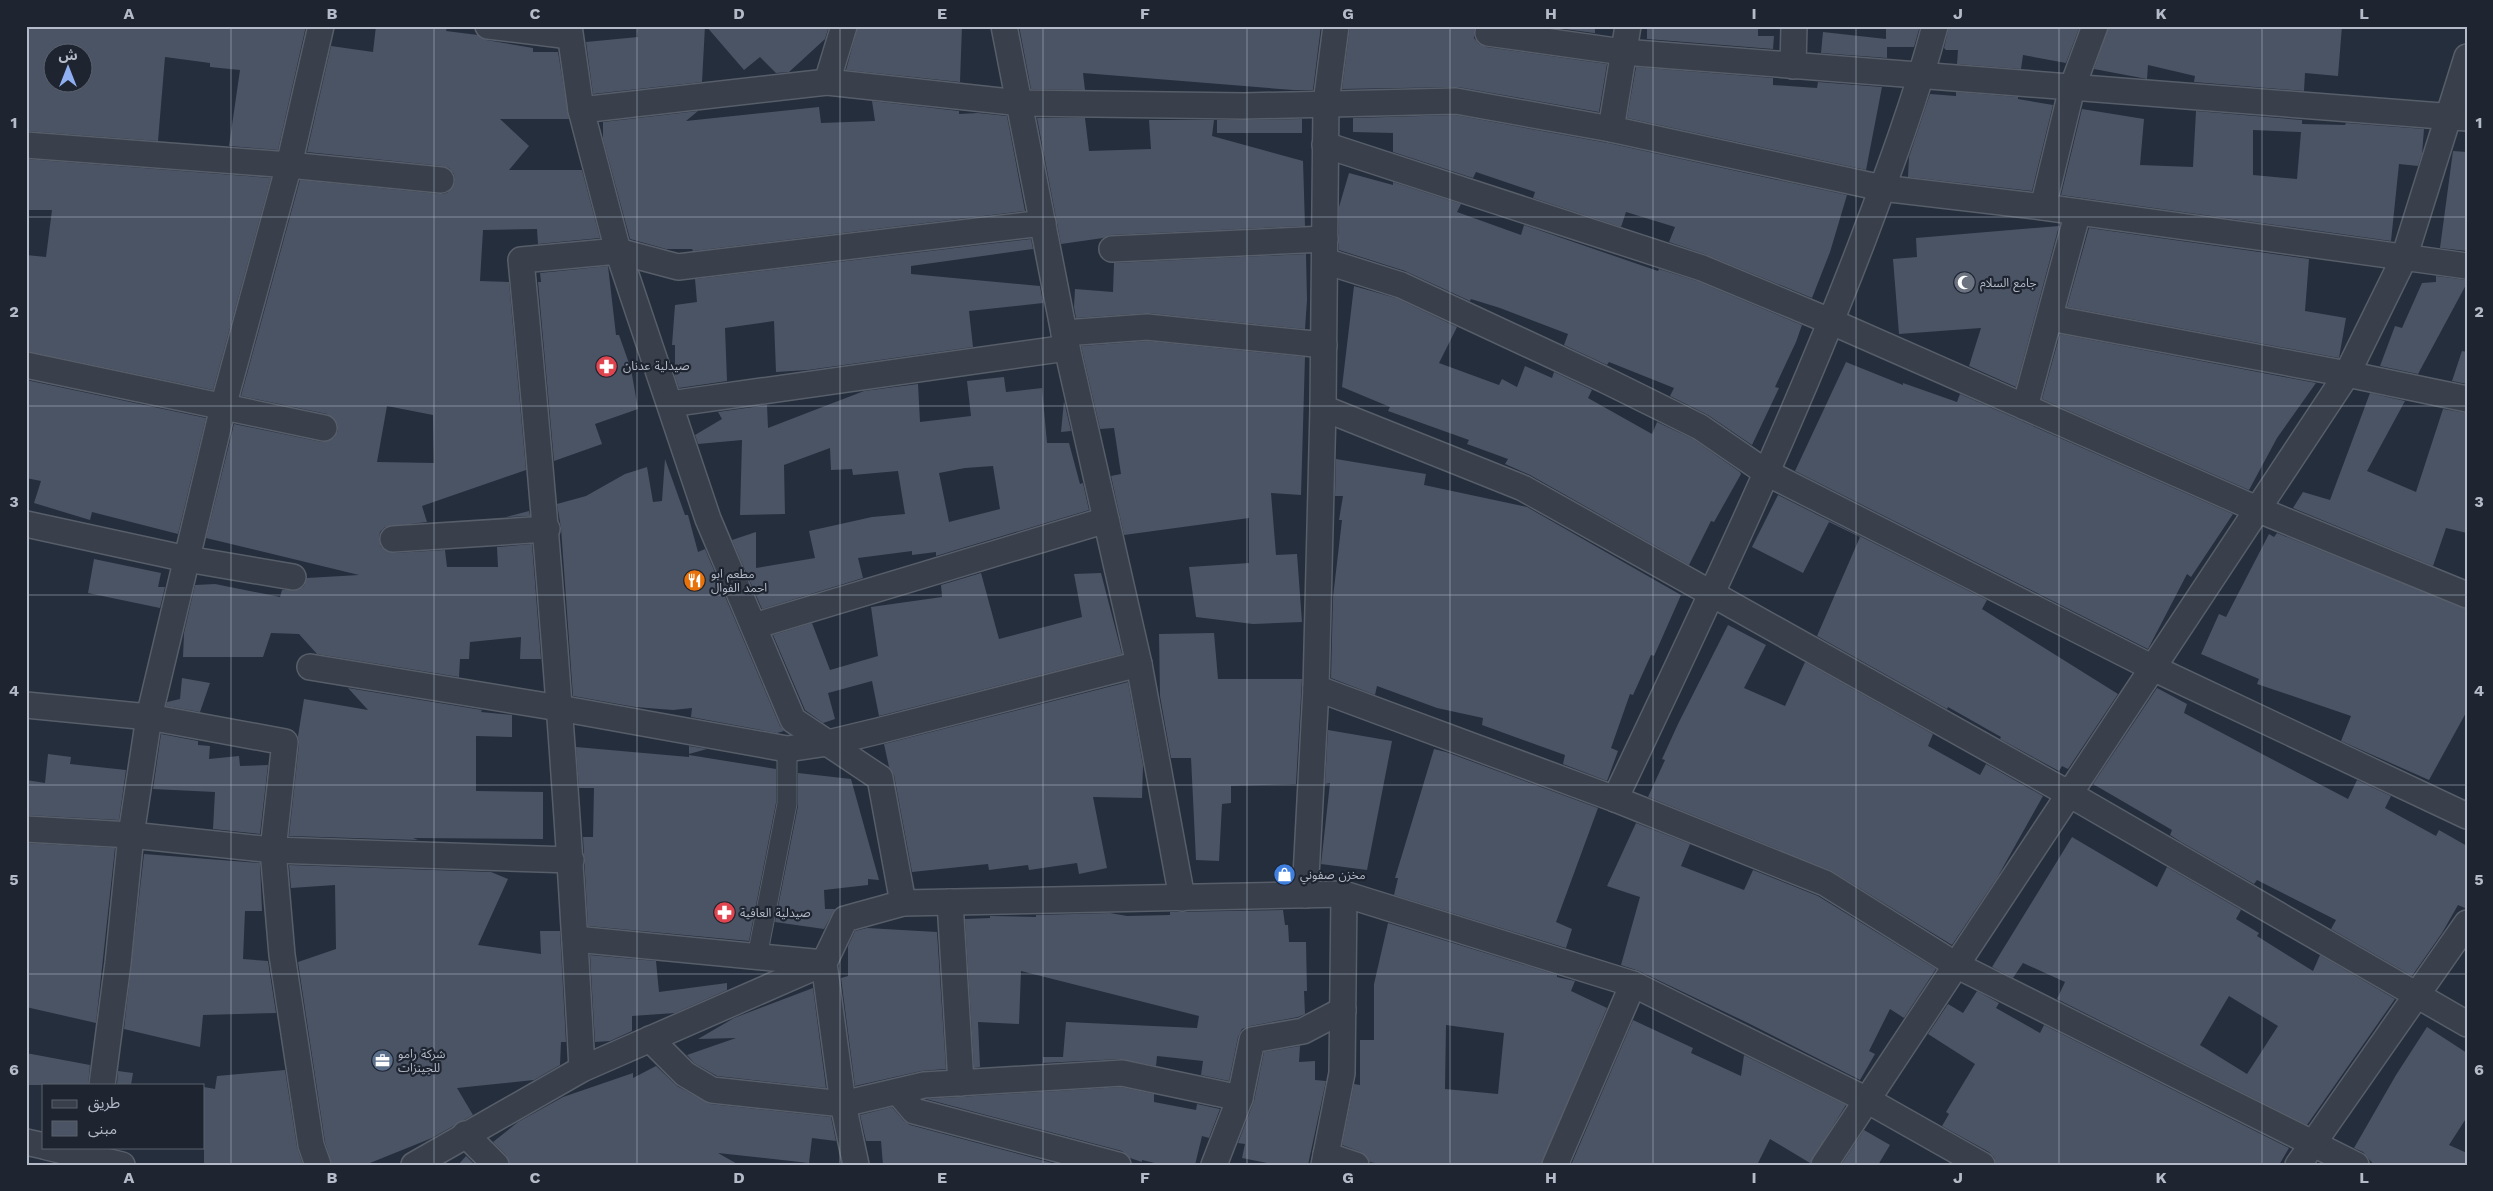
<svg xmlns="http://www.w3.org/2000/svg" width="2493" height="1191" viewBox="0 0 2493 1191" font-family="'Work Sans','Noto Sans Arabic',sans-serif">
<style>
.building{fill:#4b5465;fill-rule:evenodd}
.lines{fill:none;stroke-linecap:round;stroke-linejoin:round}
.pedestrian-casing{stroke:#575e6a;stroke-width:21}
.minor-casing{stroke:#575e6a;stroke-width:28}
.pedestrian{stroke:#39404c;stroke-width:19}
.minor{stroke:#39404c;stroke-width:25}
.grid{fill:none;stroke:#b5bbc8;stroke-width:1;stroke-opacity:0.55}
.labels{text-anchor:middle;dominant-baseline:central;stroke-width:4.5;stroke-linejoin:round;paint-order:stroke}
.poi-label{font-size:12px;fill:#b5bbc8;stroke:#1e2531;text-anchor:start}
.neatline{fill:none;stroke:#b5bbc8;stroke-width:2}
.grid-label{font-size:16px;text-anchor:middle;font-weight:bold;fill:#b5bbc8}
</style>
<rect width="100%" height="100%" fill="#252e3c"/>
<g class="building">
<path d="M26,26h280l-28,124 -49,-4 11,-76 -30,-3v-4l-45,-6 -7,84 -132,-10zM52,52h30v30h-30z"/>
<path d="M376,26l71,2 -1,3 32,4 8,5 47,8v4h25l11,67h-69l29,27 -20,24h73l18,68 -62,6 -1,-15 -54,1 -3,51 29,1 17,188 -104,36 5,16 -42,5 -5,5 -1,7 2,8 12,6 52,-3 2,17h51l-1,-20 35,-3 9,115h-21l1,-22 -51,5 -1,17h-9l-1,18 -142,-23 -18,-20 -28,-1 -8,24h-80l1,-24 11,-48 20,-1 65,13 2,-7h16l6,-4 3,-8 52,-3 -153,-37 28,-114 88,18 12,-4 4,-7 -1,-8 -10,-9 -86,-18 59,-216 140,14 7,-1 8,-11 -1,-8 -5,-6 -7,-2 -135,-14 24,-106 42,6zM387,406l46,9 1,48 -57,-1z"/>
<path d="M637,26h68l-3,56 -109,12 -7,-52 52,-5z"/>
<path d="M706,26h123l-4,13 -36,33 -13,1 -16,-16 -16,13z"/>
<path d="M858,26h104l-2,56 -114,-12z"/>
<path d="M1019,26h302l-8,64h-20l-210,-17 2,17 -54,-1z"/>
<path d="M1350,26h125l-1,12 5,6 7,3 121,17 -8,48 -141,-25 -116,2z"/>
<path d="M1543,26h52v7l6,1z"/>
<path d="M1647,26h111v10h16l-1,13 -126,-10z"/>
<path d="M1886,26h34l-6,21h-27v11l-66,-5 2,-21 63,7z"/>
<path d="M1949,26h131l-14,37 -43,-8 -2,14 -64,-5 1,-14h-12l-2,-2z"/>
<path d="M2109,26h233l-4,50 -33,-3 -1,18 -110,-9 1,-6 -47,-11 -1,14 -53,-10z"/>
<path d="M1636,67l137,11v7l44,3 1,-6 64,5 -16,83 -239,-52z"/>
<path d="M1956,92l62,5v2l35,6 -21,86 -124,-14 1,-20 21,-63 26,2z"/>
<path d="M872,101l87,10v3l19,-1 29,3 18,95 -332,40 -1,-2h-26l-36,-10 -27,-100v-17l95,-11 -12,10 133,-14 2,16 54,-2z"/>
<path d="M2082,109l62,10 -4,46 53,2 3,-56 106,9v4l43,1 1,-2 78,6 -2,25 -4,12 -19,-2 -8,77 -330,-46zM2253,130l48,2 -4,47 -44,-4z"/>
<path d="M1455,115l153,28 239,52 -17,57 -18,46 -105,-43 -38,-13 6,-15 -49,-15 -5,15 -88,-29 2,-6 -59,-20 -3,6 -80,-26v-19l-40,-1v-14z"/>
<path d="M1037,118h48l4,33 62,-2 -2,-29h65l-2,16 91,25 2,65 -194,9 -8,3 -42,6z"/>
<path d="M1302,119v14h-85v-13z"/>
<path d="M2453,151l14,1v99l-27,-3z"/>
<path d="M26,159l245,19 -58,212 -187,-39v-96l20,2 6,-47h-26z"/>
<path d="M1349,173l44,12v-3l68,22 -4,8 64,23 3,-10 134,46 1,-2 38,12 105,44 -6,17 -21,45 4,1 -27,57 -44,-30 -38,-19 4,-8 -65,-26 -2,3 -43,-20 4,-11 -68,-26 -29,-9 -1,2 -65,-30 -66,-21v-43z"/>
<path d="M2059,226l-43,161 -47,-21 12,-38 -82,6 -6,-75 24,-2 -1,-19z"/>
<path d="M2089,228l220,31 -4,52 41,7 -7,40 -272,-51z"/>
<path d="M1031,239l2,10 -122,17v8l129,12 3,17 -74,8 4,36 -165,23 -32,2 -2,-51 -49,7 2,53 -48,7 -4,-11v-32h-3l3,-40 22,-3 -2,-23z"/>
<path d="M1306,254l1,46 -2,29 -157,-16 -72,5 -2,-11 1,-18 38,3 1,-29z"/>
<path d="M608,266l8,69h3l12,34 7,40 -43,15 7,20 -48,17 -16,-179h3l-1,-9z"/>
<path d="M2436,276l31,4v3l-49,91 -38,-8 15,-40 7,2 20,-45 14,-1z"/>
<path d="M1354,286l42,12 61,29 -18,36 60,22 3,-6 15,8 8,-21 27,12 2,-6 38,18 -4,8 64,36 5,-12 36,17 47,33 1,2 -27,48 -3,-1 -22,44 -159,-90 -25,-11 3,-5 -41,-15 2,-4 -81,-29 2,-4 -48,-20z"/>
<path d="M2060,334l256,49 -39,55 -28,52 -207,-91z"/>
<path d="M1147,341l158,16 -4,138 -30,-2 5,62 21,-1 5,68 -49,2 -57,-7 -7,-50 60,-4v-45l-125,17 -13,-59 10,-2 -7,-46 -14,1 -19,-83z"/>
<path d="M2462,351l5,1v32l-15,-3z"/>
<path d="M1846,362l57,23v-2l54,19 3,-8 273,120 -42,63 -4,-3 -39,75 -353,-178z"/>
<path d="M1004,377l2,15 36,-4 5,55h22l11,41 3,-1 6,27 -153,46v-4l-24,3v-4l-54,7 5,20 -101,31 -30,-69 24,-8v36l59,-10 -6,-27 63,-14 33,-3 -7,-43 -45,4 -1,-6 -21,1 -1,-22 -46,17 1,49 -45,1 2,-75 -44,4 -3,-9 27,-16 -4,-7 49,-7 1,23 96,-37 54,-7 2,38 51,-6 -4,-35zM993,466l7,43 -51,13 -10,-49 26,-5z"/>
<path d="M26,380l180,38 -28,116 -86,-22 -2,8 -56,-17 7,-22 -15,-3z"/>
<path d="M2370,393l35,8 -38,70 49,21 27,-83 24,4v120l-21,-5 -13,38 -140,-58 10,-16 27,8z"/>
<path d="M1064,401l7,30 -10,1z"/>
<path d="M665,459l20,56h3l10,37 7,-3 75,177 4,5 -7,2 -86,-16 1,-9 -19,2 -38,-3 -62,-11 -12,-168 -4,-24 29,-8 39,-22 22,-7 6,35 9,-1z"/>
<path d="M1336,459l90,15 -2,11 103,22 154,88 -27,61 -3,-1 -18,40 -3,-1 -19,54 7,3 -11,30 -44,-17 2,-9 -83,-30 1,-7 -46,-10 -60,-22 -2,9 -44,-17 2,-81 9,-77h-3l4,-24h-8z"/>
<path d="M1778,495l209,105 -5,9 136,85 -50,75 -6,-3 -3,5 -2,-1 -57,-31 1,-2 -53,-30 -1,2 -130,-73 43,-99 -31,-15 -26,51 -51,-26z"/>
<path d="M529,511l1,5 -24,1z"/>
<path d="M2277,533l190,76v102l-38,69 -88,-39 10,-25 -94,-32 2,-5 -58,-25 18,-40 7,3 43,-83 5,3z"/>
<path d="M94,559l67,14 -3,14h7l-5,21 -72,-15z"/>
<path d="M981,573l18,66 83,-22 -8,-43 27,-1 21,81 -243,62 -7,-35 -44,12 7,26 -12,4 -18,-13 -32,-75 39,-12 18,47 48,-14 -7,-49 71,-10 -1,-12z"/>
<path d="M1728,625l38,20 -22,43 41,18 20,-44 128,72 -5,12 52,29 6,-11 57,32 -46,82 -45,67 -122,-75 -182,-73 17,-37 -3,-1 16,-35z"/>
<path d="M1214,633l4,46h84l-6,105 -65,2v17l-9,1 -3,57 -23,-1 -5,-102h-20l-11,-62 -1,-62z"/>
<path d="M182,678l28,5 -10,29 -34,-6 1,-4 13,-3z"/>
<path d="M1128,682l15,83 -1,33 -49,-1 14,71 -28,6 -2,-11 -48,7 -1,-5 -39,5 -1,-6 -76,8 -18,-97 -5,-8 -5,-23z"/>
<path d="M348,688l134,22 -1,2 31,3v22l-36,-1v55l67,1v47l-130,-1 5,2 -129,-4 10,-92 -1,-8 6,-37 64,11z"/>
<path d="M2157,688l30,16 -3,9 164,86 9,-19 34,16 -6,12 51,28 3,-6 28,16v63l-9,-4 -16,28 -30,43 -81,-47 5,-9 -79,-40 -3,4 -73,-42 -11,-7 2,-5 -79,-46z"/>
<path d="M1328,730l64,11 -25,129 -46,-6 9,-81 -5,1z"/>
<path d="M161,734l37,7v4l12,1 -1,13 30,-3 1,10 28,-1 -8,69 -47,-5 2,-37 -62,-3z"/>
<path d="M689,746l18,3 -18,5z"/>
<path d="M576,747l113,10v-2l87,14v34l-27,138 -161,-15 -5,-89h10l1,-49h-15z"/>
<path d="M1434,749l12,3 152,56 -42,114 16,7 -6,19 -172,-53 4,-17h-3z"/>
<path d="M48,754l23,3 -1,7 56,6 -7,50 -93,-5v-35l19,3z"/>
<path d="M798,773l53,6 28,101 -11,-1v6l-44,5 1,19h10l-11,20 -49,-7 23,-116z"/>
<path d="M1636,823l54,21 -9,22 63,24 9,-20 65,26 118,73 -32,49 -14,-9 -21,42 6,3 -15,26 -112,-57 -109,-52 -18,-6 19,-68 -33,-11z"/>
<path d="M2072,837l85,50 10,-20 74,43 -5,9 23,14 -2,3 56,35 7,-16 75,44 -88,126 -250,-126 8,-17 -42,-19 -10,15 -21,-11zM2229,996l49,30 -31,48 -47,-29z"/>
<path d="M26,843l89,5 -19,175 -70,-16z"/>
<path d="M144,854l116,9 2,48h-17l-2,48 25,2 8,52 -73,2 -3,32 -76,-18z"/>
<path d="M289,865l202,7 17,7 -30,66 63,9 -1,-23h20l6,111h-5l-1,23 -26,15 -77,8 16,27 -41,23 -67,27h-33l-7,-23 -27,-180 38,-13 -1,-64 -44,3z"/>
<path d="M1283,910l2,15h3l1,17h17l1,49h-3l1,23 -7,3 -48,9 -8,3 -4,8 -9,44 -28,-6 2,-14 -46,-5 -1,10 -35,-7 -78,4v-6h20l3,-35 131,6 2,-12 -178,-45 -2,53 -41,-2 2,45 -6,1 -9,-149 25,-1v-2l46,1v-2l74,-2 17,3 43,-1v-3z"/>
<path d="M1388,923l169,52v2l18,4 -4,10 36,17 -66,157h-156l-15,-3 -9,-10 -19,-7 12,-61 6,1v-45h14v-56zM1446,1025l58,8 -6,61 -53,-5z"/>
<path d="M867,928l70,4 9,137 -25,2 -66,15 -14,-108 7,-2v-30l7,-15z"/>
<path d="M590,955l66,6 3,31 68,-9v7l-52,23 -43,3v15l-22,10 -15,1z"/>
<path d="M813,988l13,100 -109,-12 -23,-13 -7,-8 49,-17 -38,1 36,-21z"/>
<path d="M1977,991l22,12 -3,5 44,25 4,-8 245,123 -10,17h-283l-2,-8 -5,-5 -47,-26 7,-12 -3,-2 29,-48 -47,-30 20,-30 15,9z"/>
<path d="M1633,1020l60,28 -2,5 50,23 3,-21 102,50 -36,58 -40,-24 -13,26h-186z"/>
<path d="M2427,1027l40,26v64l-18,28 18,8v12h-93l-11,-13 -9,-4 42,-73z"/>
<path d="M1300,1046l-1,16 16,-1v19l11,1 -18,84h-31l-35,-7 3,-14 -7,-1 16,-42 10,-49z"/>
<path d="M26,1053l64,12 -2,20h-62z"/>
<path d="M656,1066l21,20 33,18 121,13 5,24 -24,-3 -3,25 -91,-10 21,12h-229l-4,-10 -13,-13 25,-20 45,-25 70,-24v5z"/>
<path d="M285,1070l12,77 6,18h-99v-78l11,2 2,-13z"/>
<path d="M118,1071l15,2 -2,12h-14z"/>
<path d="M1121,1087l33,7v8l42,8 1,-6 23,5 -11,29 -7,-2 -7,29h-32l-21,-5v2l-12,-4 -8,-7 -196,-52z"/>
<path d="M892,1107l11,13 7,5 150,40h-177l-2,-24h-15l-6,-26z"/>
<path d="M1864,1130l26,15 -12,20h-37z"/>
<path d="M466,1156l9,9h-17z"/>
</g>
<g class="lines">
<defs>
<path id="pedestrian" d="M757,957l30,-153v-55"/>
<g id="minor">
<path d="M488,26l82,10"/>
<path d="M569,26l12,84 37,141 90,268 85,201 87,58 23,125"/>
<path d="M1004,26l63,322 72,316 43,234"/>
<path d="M1490,26l-2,7 135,19 844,66"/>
<path d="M1793,66l1,-40"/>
<path d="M827,82l17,-56"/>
<path d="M581,110l246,-28 193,21 224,3 212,-5 155,28 271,59 161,19 424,59"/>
<path d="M1611,129l17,-103"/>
<path d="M26,145l263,20 152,15"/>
<path d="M1325,145l377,123 130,54 427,188 208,85"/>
<path d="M2043,207l29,-119 23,-62"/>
<path d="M1112,249l213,-10"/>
<path d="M1325,261l76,24 204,95 95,47 67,46 386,195 314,148"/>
<path d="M2050,318l297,56 120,25"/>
<path d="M1064,333l83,-6 177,18"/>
<path d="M26,365l298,63"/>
<path d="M670,404l397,-56"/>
<path d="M2025,407l53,-195"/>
<path d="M1323,408l200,80 548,307 396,229"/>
<path d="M26,524l161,35 106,18"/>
<path d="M393,539l154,-10"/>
<path d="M754,626l352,-106"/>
<path d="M310,667l249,41 228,41 41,-6 50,-12 261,-67"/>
<path d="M1316,688l299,111 210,84 131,82 400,200"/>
<path d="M26,705l123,12 136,25 -12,108 9,105 29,190 7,20"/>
<path d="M1615,799c88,-186 176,-370 249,-562 26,-69 52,-139 71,-211"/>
<path d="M26,829l105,6 142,15 298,10"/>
<path d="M1305,895l11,-207 7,-280 3,-305 10,-77"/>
<path d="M950,902l11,181"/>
<path d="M575,939l249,24 19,141 13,61"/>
<path d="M650,1039l35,35 27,16 131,14 81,-19 198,-12 118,25"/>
<path d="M582,1069c-14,-270 -35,-540 -61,-809l97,-9 60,16 365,-44"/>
<path d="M102,1085l16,-122 13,-128 18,-118 74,-310 66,-242 32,-139"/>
<path d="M898,1092l16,19 204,54"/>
<path d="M465,1134l31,31"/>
<path d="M26,1142l18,4"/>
<path d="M47,1147l75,18"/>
<path d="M1326,1155l30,10"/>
<path d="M414,1165l168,-96 242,-106 21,-44 58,-16 441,-9 289,90 234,116 115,65"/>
<path d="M1214,1165l26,-67 12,-58 51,-9 40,-21"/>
<path d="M1324,1165l18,-92 2,-179"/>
<path d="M1555,1165l78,-181"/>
<path d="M1824,1165l523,-791 57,-116 63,-201"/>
<path d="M2298,1165l169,-242"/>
</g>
</defs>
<use href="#pedestrian" class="pedestrian-casing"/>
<use href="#minor" class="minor-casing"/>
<use href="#pedestrian" class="pedestrian"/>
<use href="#minor" class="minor"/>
</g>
<path class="grid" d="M231,26v1139M434,26v1139M637,26v1139M840,26v1139M1043,26v1139M1247,26v1139M1450,26v1139M1653,26v1139M1856,26v1139M2059,26v1139M2262,26v1139M26,217h2441M26,406h2441M26,595h2441M26,785h2441M26,974h2441"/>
<defs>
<symbol id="mosque-disc" viewBox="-11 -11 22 22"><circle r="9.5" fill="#6b7280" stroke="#1e2531"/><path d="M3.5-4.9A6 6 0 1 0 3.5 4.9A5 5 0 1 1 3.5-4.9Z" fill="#fff"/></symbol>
<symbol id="pharmacy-disc" viewBox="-11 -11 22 22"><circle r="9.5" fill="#e0444e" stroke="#1e2531"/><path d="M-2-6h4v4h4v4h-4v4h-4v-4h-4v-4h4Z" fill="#fff"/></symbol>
<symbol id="restaurant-disc" viewBox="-11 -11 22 22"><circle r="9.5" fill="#e8710a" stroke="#1e2531"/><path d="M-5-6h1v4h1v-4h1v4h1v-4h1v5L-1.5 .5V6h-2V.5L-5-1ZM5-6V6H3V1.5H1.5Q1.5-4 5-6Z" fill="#fff"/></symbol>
<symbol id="shop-disc" viewBox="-11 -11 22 22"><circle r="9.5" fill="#3f7fe0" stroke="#1e2531"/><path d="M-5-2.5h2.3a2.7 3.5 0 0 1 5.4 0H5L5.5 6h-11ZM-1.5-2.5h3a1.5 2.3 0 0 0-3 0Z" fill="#fff"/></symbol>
<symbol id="office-disc" viewBox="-11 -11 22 22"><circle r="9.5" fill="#5c6f8a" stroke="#1e2531"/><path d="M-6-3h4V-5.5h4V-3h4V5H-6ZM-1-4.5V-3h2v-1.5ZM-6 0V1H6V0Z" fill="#fff"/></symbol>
</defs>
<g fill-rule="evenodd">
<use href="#mosque-disc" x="1952" y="270" width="25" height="25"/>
<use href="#pharmacy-disc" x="594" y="354" width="25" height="25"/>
<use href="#restaurant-disc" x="682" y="568" width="25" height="25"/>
<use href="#shop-disc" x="1272" y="862" width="25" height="25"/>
<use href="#pharmacy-disc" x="712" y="900" width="25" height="25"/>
<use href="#office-disc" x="370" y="1048" width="25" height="25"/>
</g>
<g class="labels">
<g class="poi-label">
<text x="1980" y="283">جامع السلام</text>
<text x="623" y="366">صيدلية عدنان</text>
<text x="711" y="574">مطعم ابو<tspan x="711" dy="14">احمد الفوال</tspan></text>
<text x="1300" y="875">مخزن صفوني</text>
<text x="740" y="913">صيدلية العافية</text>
<text x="398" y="1054">شركة رامو<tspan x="398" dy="14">للجينزات</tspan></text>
</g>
</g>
<rect width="2493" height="1191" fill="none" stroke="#1e2531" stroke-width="55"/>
<rect x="42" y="1084" width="162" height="65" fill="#1e2531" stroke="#5a616d"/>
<rect x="52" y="1100" width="25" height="8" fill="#39404c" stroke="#5a616d"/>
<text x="88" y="1108" font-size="15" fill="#b5bbc8">طريق</text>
<rect x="52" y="1121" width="25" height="15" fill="#4b5465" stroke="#5a616d"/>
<text x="88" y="1134" font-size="15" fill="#b5bbc8">مبنى</text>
<g transform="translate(68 68)"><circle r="24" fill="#1e2531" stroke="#5a616d"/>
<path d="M0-4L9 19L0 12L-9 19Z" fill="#90aff2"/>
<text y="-8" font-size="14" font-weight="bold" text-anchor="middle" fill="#b5bbc8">ش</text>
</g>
<rect x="28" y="28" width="2438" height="1136" class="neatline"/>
<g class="grid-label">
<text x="129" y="19">A</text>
<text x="332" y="19">B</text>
<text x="535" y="19">C</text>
<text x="739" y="19">D</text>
<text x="942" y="19">E</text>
<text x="1145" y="19">F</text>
<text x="1348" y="19">G</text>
<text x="1551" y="19">H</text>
<text x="1754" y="19">I</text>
<text x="1958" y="19">J</text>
<text x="2161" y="19">K</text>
<text x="2364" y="19">L</text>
<text x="14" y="128">1</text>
<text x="2479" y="128">1</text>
<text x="14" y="317">2</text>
<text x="2479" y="317">2</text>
<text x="14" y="507">3</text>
<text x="2479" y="507">3</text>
<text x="14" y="696">4</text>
<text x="2479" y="696">4</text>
<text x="14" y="885">5</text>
<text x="2479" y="885">5</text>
<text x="14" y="1075">6</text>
<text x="2479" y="1075">6</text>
<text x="129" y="1183">A</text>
<text x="332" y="1183">B</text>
<text x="535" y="1183">C</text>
<text x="739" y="1183">D</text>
<text x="942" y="1183">E</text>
<text x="1145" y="1183">F</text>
<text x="1348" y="1183">G</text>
<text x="1551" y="1183">H</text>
<text x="1754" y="1183">I</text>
<text x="1958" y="1183">J</text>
<text x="2161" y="1183">K</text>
<text x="2364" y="1183">L</text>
</g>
</svg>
